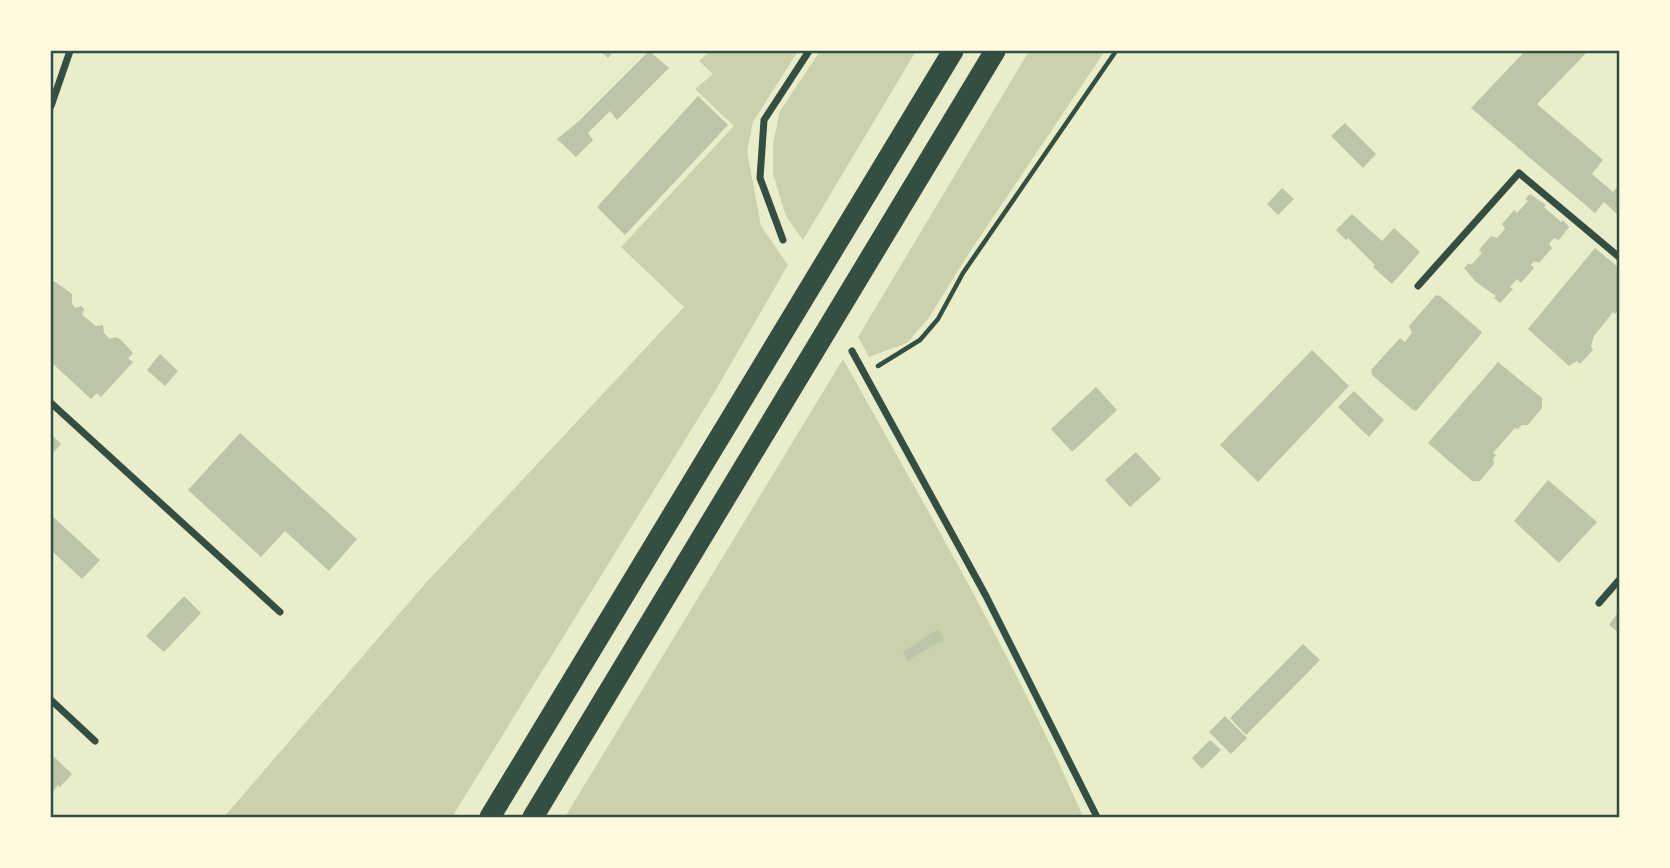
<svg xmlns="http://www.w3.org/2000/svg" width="1670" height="868" viewBox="0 0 1670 868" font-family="'Golos Text',sans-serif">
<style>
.green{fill:#cad2ad}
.building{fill:#bcc5a7}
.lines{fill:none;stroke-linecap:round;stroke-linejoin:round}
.path{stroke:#344e41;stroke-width:4.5}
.minor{stroke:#344e41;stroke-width:7}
.motorway{stroke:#344e41;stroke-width:21}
.neatline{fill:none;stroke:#344e41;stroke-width:2.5}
</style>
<rect width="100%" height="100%" fill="#e9edc9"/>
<g class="green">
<path d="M710,51h88l-45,71 -6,29 14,75 27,39 -74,128 -262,424h-228l200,-232 260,-278 -63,-60 113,-121 -39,-37 18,-15 -14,-13z"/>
<path d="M820,51h96l-113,189 -17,-24 -13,-42v-31l7,-32z"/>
<path d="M1029,51h76l-136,202 -41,66 -21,24 -38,14 -11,-20z"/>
<path d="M843,359c84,151 172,300 240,458h-518z"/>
</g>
<g class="building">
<path d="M600,51h14l-6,7z"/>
<path d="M649,51l20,17 -52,52 -7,-9 -22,22 5,7 -17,17 -19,-18 21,-17z"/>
<path d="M1525,51h63l-51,53 66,56 -11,14 21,18 6,-7v31l-15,-14 -9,11 -124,-105z"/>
<path d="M698,96l30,29 -103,110 -28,-28z"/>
<path d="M1345,123l31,31 -13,14 -32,-32z"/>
<path d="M1282,188l12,11 -16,16 -11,-11z"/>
<path d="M1530,194l16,11 -2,2 17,15 2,-2 6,7 -10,13 -5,-2 -5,6 3,4 -13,15 -5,-2 -3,4 3,3 -13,15 -4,-4 -7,8 3,2 -13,14 -6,-5 2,-2 -20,-14 -12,-14 5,-5 2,2 11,-12 -3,-3 12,-14 6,2 8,-9 -3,-5 12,-14 3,3 11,-12 -3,-2z"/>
<path d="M1352,214l30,27 12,-13 26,24 -28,32 -19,-17 2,-2 -27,-27 -2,2 -10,-10z"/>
<path d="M1595,248l24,20v41l-4,5 -2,-2 -19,24 -3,10 2,4 -13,14 -3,-3 -8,5 -41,-37z"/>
<path d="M54,281l18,13v10l3,4 6,-2 3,3 -2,6 14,11 7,-1 1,8 6,6 5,-2 5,2 13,14 -5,5 5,4 -32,35 -4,-4 -6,6 -40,-37v-77z"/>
<path d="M1436,295l4,1 42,36 -1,2 -65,77 -3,-1 -41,-35 -1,-5 29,-32 5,4 7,-9 -3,-7z"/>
<path d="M1312,350l37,36 -91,96 -38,-37z"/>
<path d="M160,354l18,17 -13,15 -18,-16z"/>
<path d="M1498,362l44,36v10l-14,17h-6l-4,4 -3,-1 -22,25 3,2 -3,4 1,5 -14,17h-8l-44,-38z"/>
<path d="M1096,387l21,23 -45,42 -21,-23z"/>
<path d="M1354,391l30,29 -15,17 -31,-30z"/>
<path d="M240,433l117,106 -28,32 -44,-40 -24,26 -73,-67z"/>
<path d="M51,434l10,10 -7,8 -3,-3z"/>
<path d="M1136,452l25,27 -31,28 -25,-27z"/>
<path d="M1548,480l49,42 -38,41 -45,-42z"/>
<path d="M51,515l49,45 -18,19 -31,-29z"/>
<path d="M184,596l17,17 -37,39 -18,-16z"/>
<path d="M1619,611v22l-10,-8z"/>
<path d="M938,629l6,10 -37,22 -4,-9z"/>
<path d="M1303,644l17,16 -74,75 -16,-17z"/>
<path d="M1225,716l22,22 -16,16 -22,-22z"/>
<path d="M1210,740l11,10 -19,19 -10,-11z"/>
<path d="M51,754l21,20 -12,13 -2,-2 -7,9z"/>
</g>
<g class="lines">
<path class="path" d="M878,366l42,-26 18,-21 25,-46 153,-222"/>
<g class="minor">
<path d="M51,106l19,-55"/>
<path d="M783,240l-23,-62 4,-58 45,-69"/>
<path d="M1418,286l101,-113 100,84"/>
<path d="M852,351l134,245 111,221"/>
<path d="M51,403l229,209"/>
<path d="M1599,603l20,-23"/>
<path d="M51,700l44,41"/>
</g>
<g class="motorway">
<path d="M490,817l463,-766"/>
<path d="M533,817l462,-766"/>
</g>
</g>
<rect width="1670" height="868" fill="none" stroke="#fefae0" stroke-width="105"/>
<rect x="52" y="52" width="1566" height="764" class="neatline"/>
</svg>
